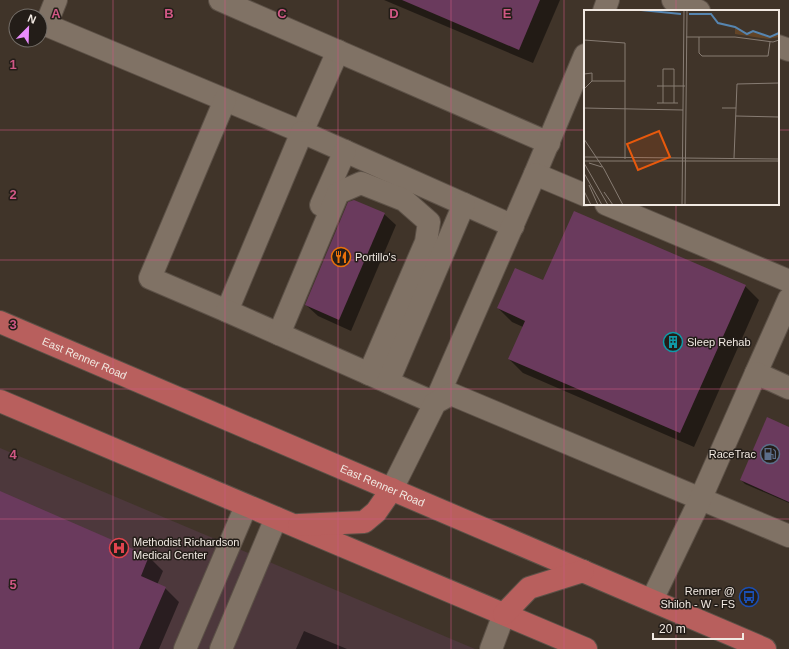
<svg xmlns="http://www.w3.org/2000/svg" width="789" height="649" viewBox="0 0 789 649" font-family="Arial,sans-serif">
<style>
.medical{fill:#4d383c}
.shadow{fill:#0007}
.building{fill:#6a3a5d}
.lines{fill:none;stroke-linecap:round;stroke-linejoin:round}
.minor-casing{stroke:#5c5147;stroke-width:24}
.major-casing{stroke:#5c5147;stroke-width:24}
.minor{stroke:#807265;stroke-width:22}
.major{stroke:#b85f5d;stroke-width:22}
.grid{fill:none;stroke:#d05784;stroke-width:1;stroke-opacity:0.55}
.labels{text-anchor:middle;dominant-baseline:central;stroke-width:3;stroke-linejoin:round;paint-order:stroke}
.poi-label{font-size:11px;fill:#f1e9e2;stroke:#231d18;text-anchor:start}
.street-label{font-size:11px;fill:#f1e9e2;stroke:#231d18}
.inset-river{fill:none;stroke:#5685b0;stroke-width:2}
.inset-road{fill:none;stroke:#877c73;stroke-width:1}
.view{fill:#e8590c;fill-opacity:0.15;stroke:#e8590c;stroke-width:2}
.inset-edge{fill:none;stroke:#f1e9e2;stroke-width:2}
.grid-label{font-size:13px;text-anchor:middle;font-weight:bold;fill:#d05784;stroke:#231d18;stroke-width:3;stroke-linejoin:round;paint-order:stroke}
</style>
<rect width="100%" height="100%" fill="#403429"/>
<path class="medical" d="M0,448l475,201h-475z"/>
<g class="shadow">
<path d="M384,0h176l-27,63z"/>
<path d="M384,214l12,11 -45,106 -33,-15 -12,-11z"/>
<path d="M543,282l202,4 14,14 -65,147 -171,-74 -14,-14 14,-32 -11,-5 -14,-14z"/>
<path d="M789,428v75l-44,-19 -4,-4z"/>
<path d="M0,492l149,65 14,14 -6,14 8,3 14,14 -20,47h-159z"/>
<path d="M304,631l43,18h-51z"/>
</g>
<g class="building">
<path d="M402,0h138l-21,50z"/>
<path d="M354,200l31,13 -46,107 -34,-15 43,-103z"/>
<path d="M574,211l172,74 -66,148 -172,-74 17,-38 -28,-13 18,-40 28,12z"/>
<path d="M767,417l22,10v75l-49,-22z"/>
<path d="M0,491l149,65 -8,20 25,11 -27,62h-139z"/>
</g>
<g class="lines">
<defs>
<g id="minor">
<path d="M56,0l-10,25 256,107 36,-81"/>
<path d="M220,0l329,143"/>
<path d="M673,0l26,11"/>
<path d="M604,11l4,-11"/>
<path d="M778,46l11,4"/>
<path d="M225,100l-75,178 77,33 75,-179 211,94"/>
<path d="M535,174l50,-119"/>
<path d="M606,204l183,77"/>
<path d="M321,205l24,-54"/>
<path d="M227,311l208,92 100,-229 50,21"/>
<path d="M279,334l59,-141 23,-10 43,17 25,22 -3,20 -57,132"/>
<path d="M756,373l33,-74"/>
<path d="M388,382l76,-178"/>
<path d="M392,489l43,-86 16,-9 338,142"/>
<path d="M652,600l48,-100 56,-127 33,15"/>
<path d="M185,649l61,-143"/>
<path d="M221,649l55,-131"/>
<path d="M491,649l13,-35"/>
</g>
<g id="major">
<path id="s1" d="M0,322l765,327"/>
<path d="M0,401l586,248"/>
<path d="M299,525l65,-3 12,-10 16,-23"/>
<path d="M504,614l25,-26 54,-17"/>
</g>
</defs>
<use href="#minor" class="minor-casing"/>
<use href="#major" class="major-casing"/>
<use href="#minor" class="minor"/>
<use href="#major" class="major"/>
</g>
<path class="grid" d="M113,0v649M225,0v649M338,0v649M451,0v649M564,0v649M676,0v11M0,130h585M778,130h11M676,204v445M0,260h789M0,389h789M0,519h789"/>
<defs>
<symbol id="restaurant-ring" viewBox="-11 -11 22 22"><circle r="9.5" fill="#231d18" stroke="#e8710a" stroke-width="1.5"/><path d="M-5-6h1v4h1v-4h1v4h1v-4h1v5L-1.5 .5V6h-2V.5L-5-1ZM5-6V6H3V1.5H1.5Q1.5-4 5-6Z" fill="#e8710a"/></symbol>
<symbol id="building-ring" viewBox="-11 -11 22 22"><circle r="9.5" fill="#231d18" stroke="#0f9aa8" stroke-width="1.5"/><path d="M-4-6H4V6H1V3H-1V6H-4ZM-2.5-4.3h1.7v1.8h-1.7ZM.8-4.3h1.7v1.8H.8ZM-2.5-1h1.7V.8h-1.7ZM.8-1h1.7V.8H.8Z" fill="#0f9aa8"/></symbol>
<symbol id="fuel-ring" viewBox="-11 -11 22 22"><circle r="9.5" fill="#231d18" stroke="#5c6f8a" stroke-width="1.5"/><path d="M-5.5-6h7V0h2V4h1.3V-2.5L3-4.5l.8-.8L6-3V5H2.5V1h-1V6h-7ZM-4.2-4.7v3.2H.2V-4.7Z" fill="#5c6f8a"/></symbol>
<symbol id="hospital-ring" viewBox="-11 -11 22 22"><circle r="9.5" fill="#231d18" stroke="#e0444e" stroke-width="1.5"/><path d="M-5-5h3v3.5h4V-5h3V5h-3V1.5h-4V5h-3Z" fill="#e0444e"/></symbol>
<symbol id="bus-ring" viewBox="-11 -11 22 22"><circle r="9.5" fill="#231d18" stroke="#1a4fb4" stroke-width="1.5"/><path d="M-5-6H5V4H4V6H2V4H-2V6H-4V4H-5ZM-3.5-4V0h7V-4ZM-3.5 1.2v1.5H-2V1.2ZM2 1.2v1.5H3.5V1.2Z" fill="#1a4fb4"/></symbol>
</defs>
<g fill-rule="evenodd">
<use href="#restaurant-ring" x="330" y="246" width="22" height="22"/>
<use href="#building-ring" x="662" y="331" width="22" height="22"/>
<use href="#fuel-ring" x="759" y="443" width="22" height="22"/>
<use href="#hospital-ring" x="108" y="537" width="22" height="22"/>
<use href="#bus-ring" x="738" y="586" width="22" height="22"/>
</g>
<g class="labels">
<g class="poi-label">
<text x="355" y="257">Portillo's</text>
<text x="687" y="342">Sleep Rehab</text>
<text x="756" y="454" text-anchor="end">RaceTrac</text>
<text x="133" y="542">Methodist Richardson<tspan x="133" dy="13">Medical Center</tspan></text>
<text x="735" y="591" text-anchor="end">Renner @<tspan x="735" dy="13">Shiloh - W - FS</tspan></text>
</g>
<g class="street-label">
<text stroke="none"><textPath href="#s1" startOffset="92">East Renner Road</textPath></text>
<text stroke="none"><textPath href="#s1" startOffset="416">East Renner Road</textPath></text>
</g>
</g>
<g transform="translate(584 10)">
<rect width="195" height="195" fill="#403429"/>
<path d="M151,17l12,6 6,-2 17,6 9,-4v4l-11,2 -33,-5z" fill="#624427"/>
<path class="inset-river" d="M57,0l40,4M105,4h22l7,9 17,4 12,7 6,-3 17,6 9,-4"/>
<path class="inset-road" d="M102,27h49l38,5 6,-2M115,27v16l3,3h66l2,-14M0,30l41,3v116M0,64l8,-1v8M73,76h28M0,79l8,-8h33M73,93h21M79,93v-34h11v34M0,98l99,2M138,98h14M152,106l43,1M0,129l20,30 19,36M0,147l195,2M150,148l3,-74 42,-1M0,151h195M0,153l24,42M5,153l13,4M0,163l18,32M5,175l9,20M0,181l7,14M20,182l9,13M98,195l2,-195M101,195l2,-195"/>
<path class="view" d="M75,121l11,26 -32,13 -11,-26z"/>
<rect width="195" height="195" class="inset-edge"/>
</g>
<g class="grid-label">
<text x="56" y="18">A</text>
<text x="169" y="18">B</text>
<text x="282" y="18">C</text>
<text x="394" y="18">D</text>
<text x="507" y="18">E</text>
<text x="13" y="69">1</text>
<text x="13" y="199">2</text>
<text x="13" y="329">3</text>
<text x="13" y="459">4</text>
<text x="13" y="589">5</text>
</g>
<g transform="translate(28 28) rotate(23)"><circle r="19" fill="#231d18" stroke="#756f69"/>
<path d="M0-3L7 15L0 10L-7 15Z" fill="#ea8dfd"/>
<text y="-6" font-size="11" font-weight="bold" text-anchor="middle" fill="#f1e9e2">N</text>
</g>
<path d="M653 633v6h90v-6" fill="none" stroke="#f1e9e2" stroke-width="2"/>
<text x="659" y="633" font-size="12" fill="#f1e9e2" stroke="#231d18" stroke-width="3" paint-order="stroke">20 m</text>
</svg>
